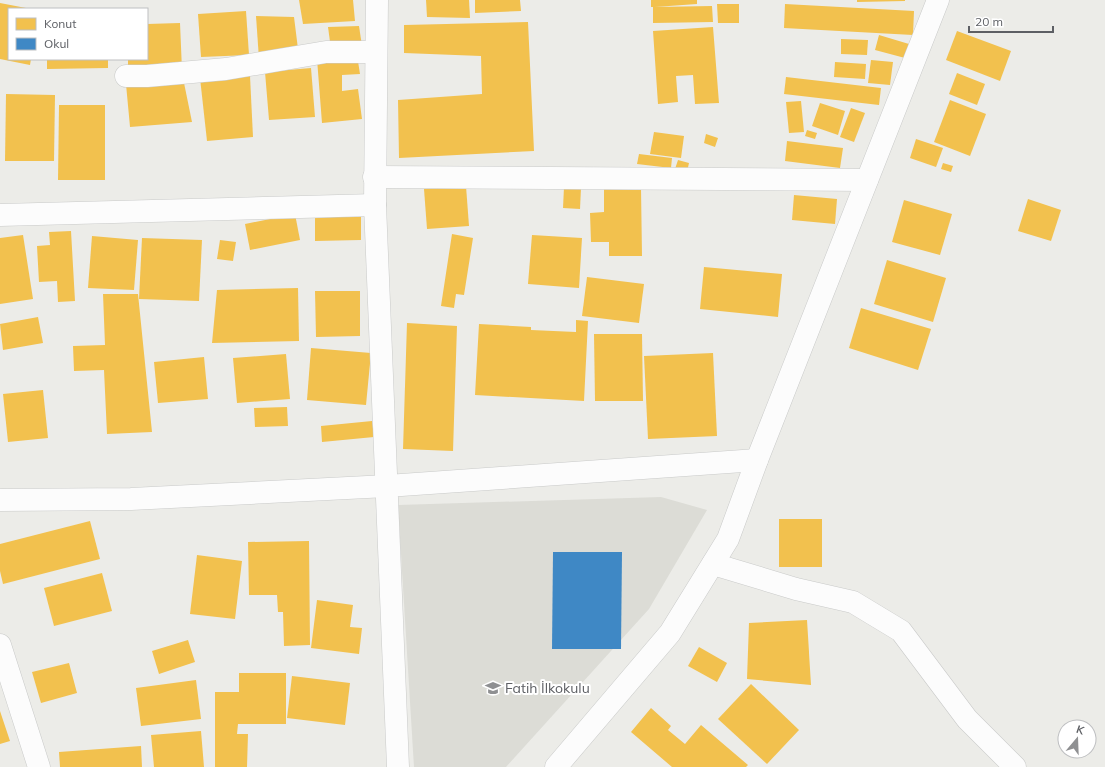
<svg xmlns="http://www.w3.org/2000/svg" width="1105" height="767" viewBox="0 0 1105 767" font-family="Mulish,sans-serif">
<style>
.education{fill:#dcdcd6}
.homes{fill:#f2c14e}
.schools{fill:#3f88c5}
.lines{fill:none;stroke-linecap:round;stroke-linejoin:round}
.minor-casing{stroke:#c9cac9;stroke-width:23}
.minor{stroke:#fcfcfc;stroke-width:22}
.labels{text-anchor:middle;dominant-baseline:central;stroke-width:4;stroke-linejoin:round;paint-order:stroke}
.poi-label{font-size:14px;fill:#5d5f64;stroke:#fff;text-anchor:start}
</style>
<rect width="100%" height="100%" fill="#ecece8"/>
<path class="education" d="M661,497l46,13 -58,99 -143,158h-92l-16,-262z"/>
<g class="homes">
<path d="M299,0h54l2,21 -52,3z"/>
<path d="M426,0h43l1,18 -43,-1z"/>
<path d="M475,0h45l1,11 -46,2z"/>
<path d="M651,0h46v4l-42,3 57,-1 1,16 -60,1v-16h-2z"/>
<path d="M857,0h48v1l-48,1z"/>
<path d="M0,3l26,5 -17,1v50h22l-1,6 -30,-6z"/>
<path d="M717,4h22v19h-21z"/>
<path d="M785,4l129,7 -1,24 -129,-7z"/>
<path d="M246,11l3,44 -48,2 -3,-43z"/>
<path d="M256,16l38,1 5,40 -40,2z"/>
<path d="M528,22l6,129 -135,7 -1,-58 84,-6 -1,-38 -77,-3v-28z"/>
<path d="M180,23l2,47 -54,1v-12h19v-35z"/>
<path d="M359,26l3,20 -31,3 -3,-22z"/>
<path d="M713,27l6,76 -24,1 -2,-29 -17,1 2,26 -20,2 -5,-73z"/>
<path d="M957,31l54,20 -11,30 -54,-21z"/>
<path d="M879,35l30,9 -4,14 -30,-8z"/>
<path d="M841,39l27,1 -1,15 -26,-1z"/>
<path d="M357,55l3,19 -18,1v16l16,-2 4,30 -40,4 -5,-64z"/>
<path d="M47,59h61v9l-61,1z"/>
<path d="M871,60l22,2 -3,23 -22,-2z"/>
<path d="M835,62l31,2 -1,15 -31,-2z"/>
<path d="M311,68l4,49 -46,3 -4,-48z"/>
<path d="M957,73l28,11 -8,21 -28,-11z"/>
<path d="M250,76l3,61 -46,4 -7,-63z"/>
<path d="M786,77l95,11 -2,17 -95,-11z"/>
<path d="M183,78l9,44 -62,5 -4,-43z"/>
<path d="M6,94l49,1 -1,66h-49z"/>
<path d="M950,100l36,14 -16,42 -36,-14z"/>
<path d="M801,101l3,31 -15,1 -3,-31z"/>
<path d="M820,103l25,8 -7,24 -26,-9z"/>
<path d="M59,105h46v75h-47z"/>
<path d="M851,108l14,5 -11,29 -14,-5z"/>
<path d="M807,130l10,3 -2,6 -10,-3z"/>
<path d="M654,132l30,4 -3,22 -31,-4z"/>
<path d="M706,134l12,4 -3,9 -11,-4z"/>
<path d="M916,139l27,9 -7,19 -26,-9z"/>
<path d="M787,141l56,7 -3,20 -55,-7z"/>
<path d="M639,154l33,4 -1,10 -34,-4z"/>
<path d="M678,160l11,3 -2,9 -12,-3z"/>
<path d="M943,163l10,3 -2,6 -10,-3z"/>
<path d="M466,186l3,40 -42,3 -3,-40z"/>
<path d="M564,187l17,1 -1,21 -17,-1z"/>
<path d="M604,188h37l1,68h-33v-14h-18l-1,-29 14,-1z"/>
<path d="M794,195l43,4 -2,25 -43,-4z"/>
<path d="M1028,199l33,11 -10,31 -33,-10z"/>
<path d="M904,200l48,14 -12,41 -48,-13z"/>
<path d="M295,214l5,26 -50,10 -5,-26z"/>
<path d="M361,215v25l-46,1v-25z"/>
<path d="M71,231l4,70 -17,1 -1,-21 -18,1 -2,-36 13,-1 -1,-13z"/>
<path d="M452,234l21,4 -9,57 -8,-1 -2,14 -13,-2z"/>
<path d="M23,235l10,64 -33,5v-66z"/>
<path d="M532,235l50,3 -3,50 -51,-4z"/>
<path d="M92,236l46,4 -4,50 -46,-2z"/>
<path d="M142,238l60,2 -3,61 -60,-2z"/>
<path d="M220,240l16,2 -3,19 -16,-2z"/>
<path d="M887,260l59,18 -13,44 -59,-18z"/>
<path d="M704,267l78,7 -4,43 -78,-8z"/>
<path d="M587,277l57,7 -5,39 -57,-7z"/>
<path d="M298,288l1,53 -87,2 5,-53z"/>
<path d="M315,291h45v45l-44,1z"/>
<path d="M103,294h35l14,138 -45,2 -3,-64 -30,1 -1,-25 32,-1z"/>
<path d="M861,308l70,21 -13,41 -69,-22z"/>
<path d="M38,317l5,26 -40,7 -3,-26z"/>
<path d="M576,320l12,1 -4,80 -109,-6 4,-71 52,3v3l45,2z"/>
<path d="M407,323l50,3 -4,125 -50,-2z"/>
<path d="M594,334h48l1,67h-48z"/>
<path d="M311,348l60,5 -5,52 -59,-5z"/>
<path d="M713,353l4,83 -69,3 -4,-83z"/>
<path d="M286,354l4,45 -53,4 -4,-45z"/>
<path d="M204,357l4,42 -50,4 -4,-41z"/>
<path d="M43,390l5,48 -40,4 -5,-48z"/>
<path d="M287,407l1,19 -33,1 -1,-19z"/>
<path d="M372,421l2,16 -52,5 -1,-16z"/>
<rect x="779" y="519" width="43" height="48"/>
<path d="M90,521l10,38 -97,25 -3,-13v-27z"/>
<path d="M309,541l1,104 -26,1 -1,-34h-5l-1,-17h-28l-1,-53z"/>
<path d="M197,555l45,6 -7,58 -45,-5z"/>
<path d="M102,573l10,38 -58,15 -10,-38z"/>
<path d="M317,600l36,5 -3,22 12,1 -3,26 -48,-6z"/>
<path d="M807,620l4,65 -64,-6 2,-56z"/>
<path d="M188,640l7,22 -36,12 -7,-23z"/>
<path d="M699,647l28,16 -10,19 -29,-16z"/>
<path d="M69,663l8,30 -36,10 -9,-31z"/>
<path d="M239,673h47v51h-48l-1,10h11l-1,33h-32v-75h24z"/>
<path d="M292,676l58,7 -5,42 -58,-7z"/>
<path d="M196,680l5,39 -60,7 -5,-38z"/>
<path d="M751,684l48,46 -32,34 -49,-45z"/>
<path d="M651,708l20,18 -3,4 17,14 16,-19 47,40 -2,2h-74l-41,-35z"/>
<path d="M0,711l10,30 -10,3z"/>
<path d="M201,731l3,36h-50l-3,-32z"/>
<path d="M141,746l1,21h-82l-1,-15z"/>
</g>
<path class="schools" d="M553,552h69l-1,97h-69z"/>
<g class="lines">
<defs>
<g id="minor">
<path d="M377,0l-2,205 23,562"/>
<path d="M126,76h21l79,-7 100,-17h50"/>
<path d="M374,177l493,3"/>
<path d="M0,215l375,-10"/>
<path d="M0,500l131,-1 256,-13 370,-26"/>
<path d="M713,564l83,25 57,13 48,29 66,88 48,48"/>
<path d="M0,645l39,122"/>
<path d="M556,767l114,-134 58,-94 29,-79 181,-460"/>
</g>
</defs>
<use href="#minor" class="minor-casing"/>
<use href="#minor" class="minor"/>
</g>
<defs>
<symbol id="school-bare" viewBox="-9 -9 18 18"><path d="M0-5L7-2L0 1L-7-2ZM-4 1L0 2.5L4 1V4Q0 6-4 4Z" fill="#8f9092" stroke="#fff" stroke-width="2.5" paint-order="stroke"/></symbol>
</defs>
<g fill-rule="evenodd">
<use href="#school-bare" x="482" y="677" width="22" height="22"/>
</g>
<g class="labels">
<g class="poi-label">
<text x="505" y="688">Fatih İlkokulu</text>
</g>
</g>
<rect x="8" y="8" width="140" height="52" fill="#ffffff" stroke="#bebfc1"/>
<rect x="16" y="18" width="20" height="12" fill="#f2c14e" stroke="#bebfc1"/>
<text x="44" y="28" font-size="12" fill="#5d5f64">Konut</text>
<rect x="16" y="38" width="20" height="12" fill="#3f88c5" stroke="#bebfc1"/>
<text x="44" y="48" font-size="12" fill="#5d5f64">Okul</text>
<g transform="translate(1077 739) rotate(19)"><circle r="19" fill="#ffffff" stroke="#bebfc1"/>
<path d="M0-3L7 15L0 10L-7 15Z" fill="#8f9092"/>
<text y="-6" font-size="11" font-weight="bold" text-anchor="middle" fill="#5d5f64">K</text>
</g>
<path d="M969 26v6h84v-6" fill="none" stroke="#5d5f64" stroke-width="2"/>
<text x="975" y="26" font-size="12" fill="#5d5f64" stroke="#ffffff" stroke-width="3" paint-order="stroke">20 m</text>
</svg>
